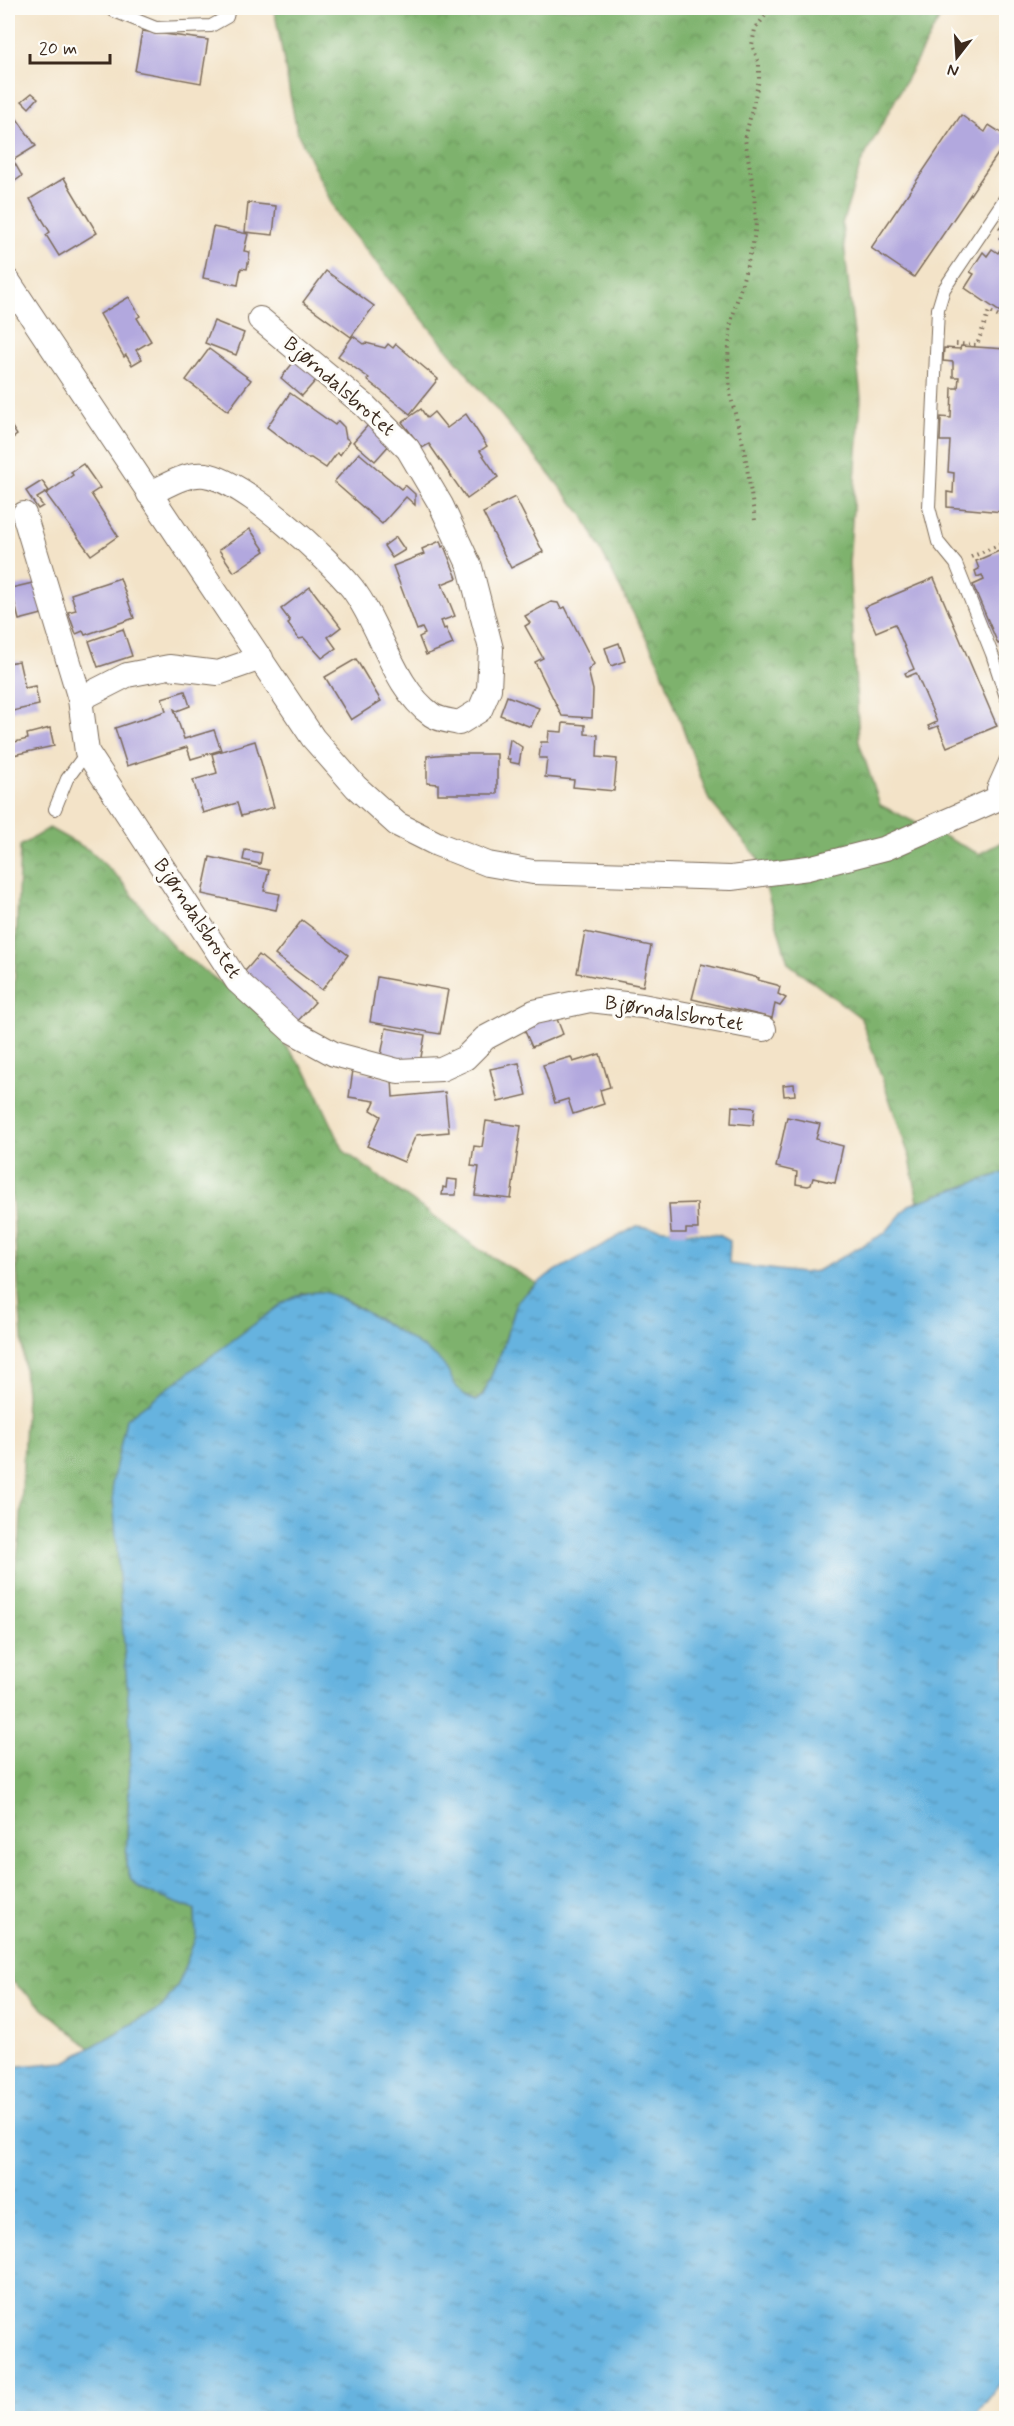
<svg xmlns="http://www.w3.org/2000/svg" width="1014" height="2426" viewBox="0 0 1014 2426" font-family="Mynerve,sans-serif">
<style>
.forest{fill:url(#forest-crowns);stroke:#5c6e46;stroke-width:1.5}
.water{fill:url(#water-ripples);stroke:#506e7e;stroke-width:1.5}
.building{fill:#b2a8de}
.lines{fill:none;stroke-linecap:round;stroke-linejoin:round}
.lane-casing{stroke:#7b6b5a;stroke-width:14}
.street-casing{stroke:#7b6b5a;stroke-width:26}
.path{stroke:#7b6b5a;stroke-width:4;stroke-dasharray:1.5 4.5;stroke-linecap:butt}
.lane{stroke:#fff;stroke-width:12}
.street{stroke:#fff;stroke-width:24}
.labels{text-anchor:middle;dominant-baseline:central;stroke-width:6;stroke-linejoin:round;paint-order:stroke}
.street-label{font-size:20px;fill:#3b2a1e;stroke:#fdfcf7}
</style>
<defs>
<pattern id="forest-crowns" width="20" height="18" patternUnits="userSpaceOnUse" patternTransform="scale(1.5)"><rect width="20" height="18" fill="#7eb26d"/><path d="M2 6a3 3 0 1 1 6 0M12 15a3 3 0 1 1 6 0" fill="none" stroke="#689159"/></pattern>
<pattern id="water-ripples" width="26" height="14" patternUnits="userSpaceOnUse" patternTransform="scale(1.5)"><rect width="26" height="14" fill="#66b3df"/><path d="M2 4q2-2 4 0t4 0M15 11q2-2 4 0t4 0" fill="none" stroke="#5592b4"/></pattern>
</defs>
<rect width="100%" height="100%" fill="#fdfcf7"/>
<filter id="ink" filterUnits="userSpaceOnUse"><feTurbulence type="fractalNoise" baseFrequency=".0167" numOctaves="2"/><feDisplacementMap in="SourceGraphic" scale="12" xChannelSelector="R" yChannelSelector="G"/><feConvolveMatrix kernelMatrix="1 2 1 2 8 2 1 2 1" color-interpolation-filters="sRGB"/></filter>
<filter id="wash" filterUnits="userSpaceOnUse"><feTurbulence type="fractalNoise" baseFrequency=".008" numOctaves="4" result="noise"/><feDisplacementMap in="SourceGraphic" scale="24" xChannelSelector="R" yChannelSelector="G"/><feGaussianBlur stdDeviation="1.35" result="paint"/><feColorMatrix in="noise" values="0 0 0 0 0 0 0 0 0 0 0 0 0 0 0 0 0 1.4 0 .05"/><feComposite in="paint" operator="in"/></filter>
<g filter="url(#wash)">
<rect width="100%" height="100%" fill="#f3e3c8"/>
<g class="forest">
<path d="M274,8h671l-84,155 -19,61 19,174 -12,165 10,179 21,63 99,49 27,-14v332l-88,30 -8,-44 -49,-140 -73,-55 -31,-106 -48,-57 -49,-135 -78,-151 -244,-298 -41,-84z"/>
<path d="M49,828l40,22 30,28 56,71 84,62 50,65 35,75 136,99 58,34c-6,5 -17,11 -20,19 -13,26 -20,79 -42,98l-12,-5 -8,-7 -17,-29 -86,-56 -30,-12 -21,1 -171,446 -5,126 14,24 55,21 1,26 -18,49 -16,22 -72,41 -82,-70v-363l12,-79 6,-142 -18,-252 12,-296z"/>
</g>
<path class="water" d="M1006,1172v1204l-32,42h-966v-351l57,-5 97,-55 16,-22 18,-49 -1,-26 -55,-21 -9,-9 -5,-15 5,-126 -19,-255 14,-65 157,-116c13,-7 24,-12 39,-11 19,2 97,52 115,66 18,15 11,31 39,43l7,-6 19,-45 16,-50 30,-25 89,-49 82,9 11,6 -1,23 73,9 15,-2 68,-38 24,-28z"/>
<g id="blocks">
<g class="building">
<path d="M142,31l66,9 -7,43 -66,-12z"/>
<path d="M32,93l6,5 -9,10 -7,-7z"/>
<path d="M8,106l28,40 -23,14 9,16 -14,10z"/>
<path d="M961,115l24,17 4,-7 17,11v6l-92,135 -43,-29z"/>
<path d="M64,178l33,55 -38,23 -13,-21 4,-3 -20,-33z"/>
<path d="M248,203l28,3 -3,29 -28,-3z"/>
<path d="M1006,218v98l-41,-28 9,-14 -4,-2 13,-20 4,4 5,-7 6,4 7,-11 -6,-4 5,-7 -5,-3z"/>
<path d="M213,227l35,7 -4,17 6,1 -3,17 -6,-1 -3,17 -35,-7z"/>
<path d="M326,271l48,35 -23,31 -48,-35z"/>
<path d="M129,297l11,19 -3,2 14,23 -15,9 6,9 -10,6 -6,-10 -2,2 -24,-43z"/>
<path d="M214,321l30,12 -8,22 -31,-12z"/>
<path d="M353,336l11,8 2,-1 19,5 3,-4 5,4 3,-4 42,35 -28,35 -43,-34 2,-2 -31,-22z"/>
<path d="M961,346l45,3v105l-3,58 -56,-5v-15l6,1 1,-20 -6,-1 2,-31h-10l1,-24 10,1 1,-30h6l1,-11h-6v-15l-10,-1 1,-13 16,1z"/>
<path d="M209,349l42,31 -23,31 -42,-31z"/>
<path d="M296,359l22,19 -16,18 -21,-18z"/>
<path d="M290,393l45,32 3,-4 6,6 2,11 4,3 -10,14 -3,-2 -11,15 -15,-10h-4l-40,-31z"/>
<path d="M421,409l6,9 7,-6 13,16 19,-14 21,32 -7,5 18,26 -31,22 -38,-55 -7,4 -20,-26z"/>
<path d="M8,421l9,14 -9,6z"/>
<path d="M369,424l22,19 -16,18 -22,-19z"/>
<path d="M359,453l42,36 4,-4 10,9v11l-9,-8 -24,27 -48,-42z"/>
<path d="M83,464l17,24 -9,6 27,42 -27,19 -45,-61 27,-19 -2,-3z"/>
<path d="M42,481l7,10 -12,7 6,8 -5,3 -12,-18z"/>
<path d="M515,497l28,55 -32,16 -28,-55z"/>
<path d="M250,529l15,22 -31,21 -15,-22z"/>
<path d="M396,537l9,13 -13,8 -8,-12z"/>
<path d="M440,541l2,6 2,-1 13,32 -15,6 13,32 -14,5 3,8 2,-1 7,16 -27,11 -7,-18 6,-3 -3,-6 -5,2 -24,-64 31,-12 -2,-5z"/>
<path d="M1006,548v93l-8,3 -25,-59 11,-5 -2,-5 -5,2 -2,-6 4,-2 -3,-8z"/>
<path d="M120,578l14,40 -49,17 -2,-4 -7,3 -8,-22 8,-2 -5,-16z"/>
<path d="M934,578l63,148 -50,21 -9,-21 -8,3 -2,-3 9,-4 -21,-49 -9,4 -2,-4 9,-4 -19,-45 -19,8 -11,-25z"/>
<path d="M37,582l9,31 -27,7 -8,-32z"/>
<path d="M310,587l31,40 -13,10 8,11 -14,10 -18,-20 -5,1 -11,-15 2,-3 -9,-12z"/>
<path d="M551,602l7,1 3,6 4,-2 29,57 -6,6 5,20 -1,28 -30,-2 -27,-54 8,-4 -18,-32 5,-3 -5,-7z"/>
<path d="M123,629l9,27 -34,11 -9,-26z"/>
<path d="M619,643l6,18 -14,5 -6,-18z"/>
<path d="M356,659l25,42 -30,19 -26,-43z"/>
<path d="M19,661l6,27 10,-2 4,19 -31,7v-49z"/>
<path d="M185,691l5,15 -13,5 -3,-2 10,30 30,-9 7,20 -30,9 -4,-12 -60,19 -12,-38 51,-17 -4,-13z"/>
<path d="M507,696l32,12 -8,19 -31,-12z"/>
<path d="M563,723l22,2v9l13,1 -1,22 20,2 -3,32 -41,-4 1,-7 -29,-3 2,-19h-8l2,-16h7l1,-11 13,1z"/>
<path d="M50,728l4,18 -41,9 -3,-12 18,-4 -1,-5z"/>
<path d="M510,739l12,8 -3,17 -10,-2 1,-3h-3z"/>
<path d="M255,741l19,66 -33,9 -4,-13 -34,10 -10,-33 24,-7 -5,-19z"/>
<path d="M447,754h50v40h-59v-10l-11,-1v-27z"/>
<path d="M245,850l17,3 -2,11 -17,-4z"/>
<path d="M210,857l59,13 -5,21 16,3 -4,16 -74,-16z"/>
<path d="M302,920l46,35 -26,35 -47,-35z"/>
<path d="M585,932l66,14 -8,40 -66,-13z"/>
<path d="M259,955l56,47 -19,21 -44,-38 -7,-14z"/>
<path d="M701,964l58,14 -1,2 19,5 3,2 -2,7 8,4 -6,8 -5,-2 -3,14 -80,-19z"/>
<path d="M377,977l71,13 -8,44 -70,-12z"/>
<path d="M555,1014l8,20 -31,13 -9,-20z"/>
<path d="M386,1028l39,7 -5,28 -39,-7z"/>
<path d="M600,1054l10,33 -10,3 4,14 -31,10 -5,-15 -13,4 -12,-38 28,-8 2,5z"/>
<path d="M519,1063l8,32 -29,7 -8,-33z"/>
<path d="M353,1070l39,10 1,17 52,-5 4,40 -33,3 -12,27 -37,-16 14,-30 -10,-6 4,-9 -26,-4z"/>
<path d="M794,1084l1,11 -11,1 -1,-11z"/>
<path d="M732,1106l23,2 -2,17 -22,-2z"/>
<path d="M787,1117l33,7 -4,15 27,7 -8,37 -22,-5 -2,7 -3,1 -12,-2 1,-12 -21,-5z"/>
<path d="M486,1121l35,5 -10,73 -36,-4 4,-28 -8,-1 3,-20 8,1z"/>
<path d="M447,1179l10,1 -1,15h-14l1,-8 3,1z"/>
<path d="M697,1203l1,26h-12v4h-15l-2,-29z"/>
</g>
</g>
</g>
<g filter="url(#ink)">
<use href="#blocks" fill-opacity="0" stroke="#7b6b5a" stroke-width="1.5"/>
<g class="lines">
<defs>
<g id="lane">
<path d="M113,8l1,3 42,17 55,-2 16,-9 2,-9"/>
<path d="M1006,197l-62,92 -6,20 -9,198 9,35 18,22 36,90 14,43"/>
<path d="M997,800l-4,-12 13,-29"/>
<path d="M55,809l12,-30 20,-27"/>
</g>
<g id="street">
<path d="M8,281l305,457 43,49 41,37 40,20 51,20 45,8 198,6 77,-10 78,-20 120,-53"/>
<path d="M149,494c17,-8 36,-21 56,-19 38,5 123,83 147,113 29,37 41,100 80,127 7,5 19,6 27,8l21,-13 9,-21 2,-40 -21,-82 -29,-62 -33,-56 -44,-44 -104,-86"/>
<path d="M24,514l56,185"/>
<path d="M261,658l-43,15 -49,-6 -42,8 -47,24 7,53 150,229 55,50 42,23 64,17 43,-2 24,-11 20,-20 49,-26 56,-12 52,6 122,23"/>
</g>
</defs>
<use href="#lane" class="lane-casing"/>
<use href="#street" class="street-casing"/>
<g class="path">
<path d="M956,344l21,1 12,-34 17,10"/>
<path d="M755,520l-11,-72 -14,-54 -2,-36 3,-36 22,-78 3,-20 -2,-31 -9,-54 14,-59v-17l-7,-18 3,-16 16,-21"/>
<path d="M971,557l35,-15"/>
</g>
<use href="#lane" class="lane"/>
<use href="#street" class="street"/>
</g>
</g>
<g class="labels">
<g class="street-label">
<text transform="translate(339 387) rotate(41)">Bjørndalsbrotet</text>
<text transform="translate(197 919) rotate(56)">Bjørndalsbrotet</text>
<text transform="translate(674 1014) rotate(9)">Bjørndalsbrotet</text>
</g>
</g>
<rect width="1014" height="2426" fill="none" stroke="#fdfcf7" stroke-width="30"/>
<g transform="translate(957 57) rotate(197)" stroke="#fdfcf7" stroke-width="4.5" paint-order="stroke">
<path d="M0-4.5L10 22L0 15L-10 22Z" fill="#3b2a1e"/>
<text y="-9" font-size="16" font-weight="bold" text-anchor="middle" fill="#3b2a1e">N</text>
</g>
<path d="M30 54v9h80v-9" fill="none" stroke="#3b2a1e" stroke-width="3"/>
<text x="39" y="54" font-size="18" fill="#3b2a1e" stroke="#fdfcf7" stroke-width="4.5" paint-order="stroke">20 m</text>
</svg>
